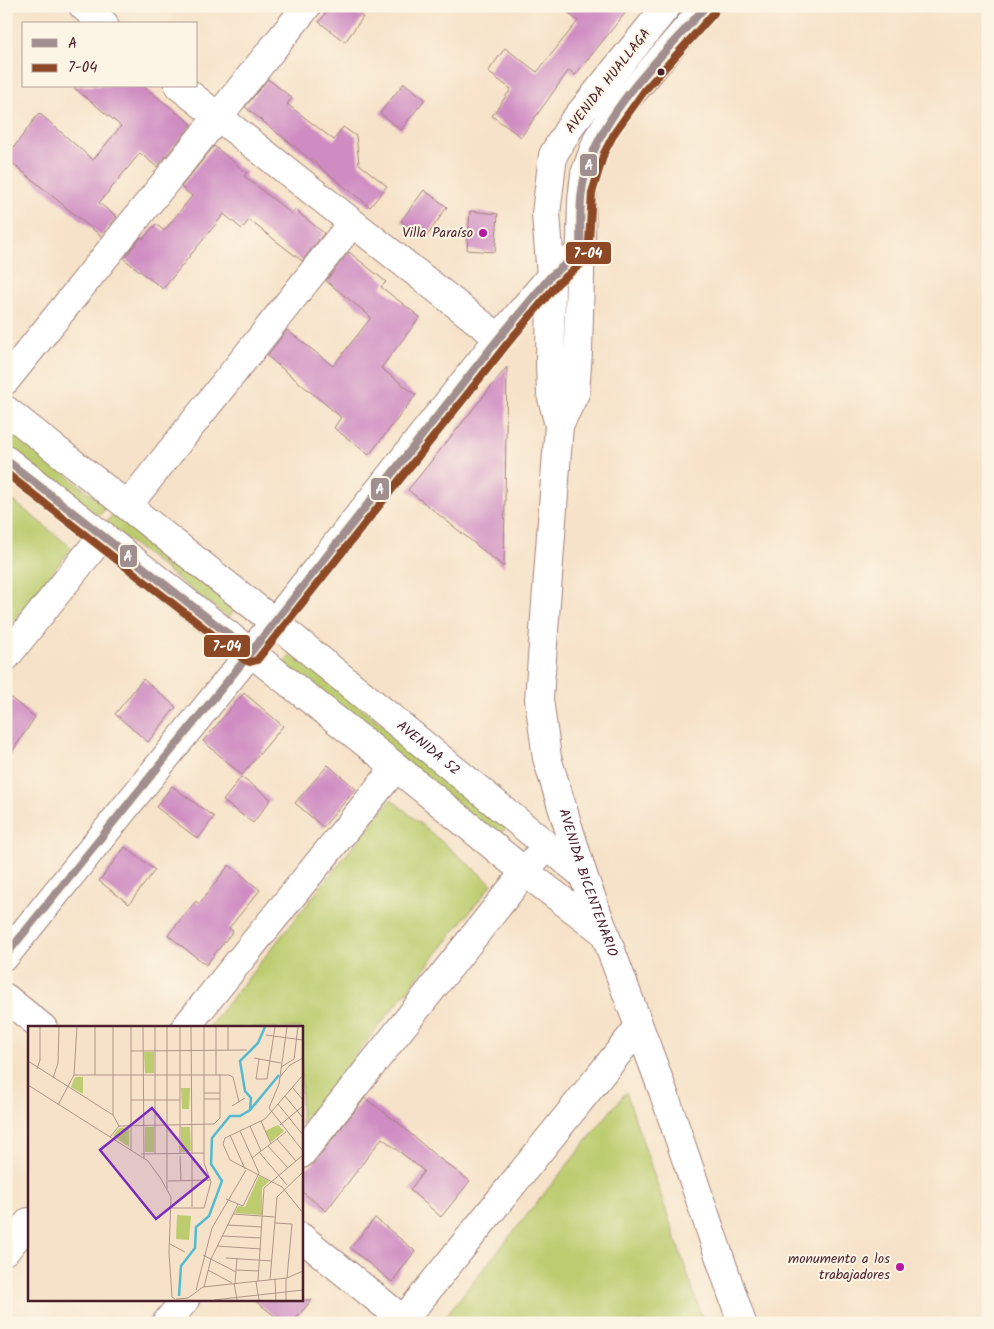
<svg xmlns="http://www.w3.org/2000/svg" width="994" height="1329" viewBox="0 0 994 1329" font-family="Kalam,sans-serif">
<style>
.green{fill:#bccc6e;stroke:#83764c}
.building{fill:#cf8cc2}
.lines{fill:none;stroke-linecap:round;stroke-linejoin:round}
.minor-casing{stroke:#a0807a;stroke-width:30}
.tertiary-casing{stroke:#a0807a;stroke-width:30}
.secondary-casing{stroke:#a0807a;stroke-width:30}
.minor{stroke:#fff;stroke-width:28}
.tertiary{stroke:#fff;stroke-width:28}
.secondary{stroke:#fff;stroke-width:28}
.bus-1-casing{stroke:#fcf5e5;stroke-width:11}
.bus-2-casing{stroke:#fcf5e5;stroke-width:11}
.bus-1{stroke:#a18f8f;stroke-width:8}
.bus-2{stroke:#8d4925;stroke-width:8}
.bus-dot{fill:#4a1f2b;stroke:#fcf5e5;stroke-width:2}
.poi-dot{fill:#b5179e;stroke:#fcf5e5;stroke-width:2}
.labels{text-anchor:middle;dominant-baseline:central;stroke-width:4;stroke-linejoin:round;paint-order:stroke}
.street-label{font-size:14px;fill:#4a1f2b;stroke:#fcf5e5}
.poi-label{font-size:14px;fill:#4a1f2b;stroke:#fcf5e5;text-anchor:end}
.inset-river{fill:none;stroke:#53bbd1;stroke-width:2.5}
.inset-road{fill:none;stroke:#b19489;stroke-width:1}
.view{fill:#7b2cbf;fill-opacity:0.15;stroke:#7b2cbf;stroke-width:2.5}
.inset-edge{fill:none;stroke:#4a1f2b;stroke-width:2.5}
.line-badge{stroke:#fcf5e5;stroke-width:2}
.badge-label{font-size:14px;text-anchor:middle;font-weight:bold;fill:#fff}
</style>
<rect width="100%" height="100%" fill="#fcf5e5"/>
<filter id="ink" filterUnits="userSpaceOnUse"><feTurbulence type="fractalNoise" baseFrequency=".02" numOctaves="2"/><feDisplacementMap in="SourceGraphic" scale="10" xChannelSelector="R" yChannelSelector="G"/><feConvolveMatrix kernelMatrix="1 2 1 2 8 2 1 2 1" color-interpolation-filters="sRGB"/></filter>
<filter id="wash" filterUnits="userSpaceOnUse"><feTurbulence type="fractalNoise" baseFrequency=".0096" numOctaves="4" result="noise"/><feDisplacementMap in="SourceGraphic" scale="20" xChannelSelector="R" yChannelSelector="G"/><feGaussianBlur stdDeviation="1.12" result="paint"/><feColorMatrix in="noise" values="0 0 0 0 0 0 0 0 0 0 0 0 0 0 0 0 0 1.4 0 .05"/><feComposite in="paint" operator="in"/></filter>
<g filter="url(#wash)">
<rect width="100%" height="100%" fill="#f6e2c8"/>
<g class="green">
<path d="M671,20l4,3 -61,73 -46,135h-4l3,-47 7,-28 10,-26z"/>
<path d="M6,427l101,80 -9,10 -92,-73z"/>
<path d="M6,495l66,53 -66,83z"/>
<path d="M114,513l122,95 -8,10 -122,-95z"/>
<path d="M293,652l214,174 -9,11 -214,-174z"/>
<path d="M391,799l101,85 -191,240v-96h-93z"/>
<path d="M626,1092l78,231h-254l-6,-5z"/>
</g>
<g id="blocks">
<g class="building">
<path d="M331,6h18l14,11 -18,25 -26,-20z"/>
<path d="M560,6h71l-56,69 -6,-5 -48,67 -29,-21 19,-27 -23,-17 17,-24 32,24 41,-51z"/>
<path d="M268,79l24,19 -5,6 47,36 9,-13 13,9 3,28 28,22 -17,21 -125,-100z"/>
<path d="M404,83l21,16 -24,31 -21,-17z"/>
<path d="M72,86h71l49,38 -35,43 -17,-14 -41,50 18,14 -16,19 -95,-78 33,-45 54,47 28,-34z"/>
<path d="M214,146l33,27 -3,3 48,38 3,-4 29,23 -22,28 -53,-41 -7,9 -18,-15 -61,75 -39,-30 17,-22 2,2 13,-15 8,7 28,-35 -11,-9z"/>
<path d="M424,190l23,17 -22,32 -24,-18z"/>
<path d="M470,211l28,3 -3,38 -28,-2z"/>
<path d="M349,252l37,30 -5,5 39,30 -39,51 35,27 -47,60 -35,-27 7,-11 -74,-61 20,-26 46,36 37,-47v-3l-44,-35z"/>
<path d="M507,367l-3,200 -96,-77z"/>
<path d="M143,679l33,28 -28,35 -33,-28z"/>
<path d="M244,693l39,33 -41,49 -39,-34z"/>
<path d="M6,694l29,23 -29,44z"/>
<path d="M328,765l28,24 -33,38 -28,-24z"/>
<path d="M241,777l30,22 -18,24 -30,-22z"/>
<path d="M172,786l42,31 -16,22 -42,-32z"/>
<path d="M125,847l30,23 -26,34 -30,-23z"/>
<path d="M229,865l31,25 -31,38 4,3 -27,34 -38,-30 28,-34 3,3z"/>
<path d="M365,1098l31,23 40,35 34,25 -29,36 -31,-27 14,-19 -42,-33 -56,73 -25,-20v-20l12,-7z"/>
<path d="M375,1218l40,33 -23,31 -42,-34z"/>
<path d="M254,1300h58l-20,23h-8z"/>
</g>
</g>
</g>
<g filter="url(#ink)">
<use href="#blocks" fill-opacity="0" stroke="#a0807a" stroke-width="1"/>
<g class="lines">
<defs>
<g id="minor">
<path d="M83,6l21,18"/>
<path d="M179,86l320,252"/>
<path d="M6,380l301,-374"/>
<path id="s1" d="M6,410l268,212 309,253"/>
<path d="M6,460l390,307 129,105 80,61"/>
<path d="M128,505l224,-282"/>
<path d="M6,657l97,-122"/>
<path d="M6,998l37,30"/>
<path d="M185,1028l211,-261"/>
<path d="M301,1154l235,-296"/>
<path d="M301,1237l106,86"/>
<path d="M6,1250l23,-28"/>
<path d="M166,1323l19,-23"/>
<path d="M401,1323l238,-296"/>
</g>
<path id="tertiary" d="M6,955l245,-303 248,-314 52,-62 29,-24"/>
<g id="secondary">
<path id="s2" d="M667,6l-94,116 -20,33 -7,59 5,62 -1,87 1,31 8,31 -20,274 8,59 36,117 80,216 79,232"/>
<path d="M559,425l16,-32 3,-41 4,-152 3,-26 13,-36 16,-24 92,-108"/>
</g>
</defs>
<use href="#minor" class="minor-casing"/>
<use href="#tertiary" class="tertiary-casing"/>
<use href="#secondary" class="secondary-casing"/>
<use href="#minor" class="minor"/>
<use href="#tertiary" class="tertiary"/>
<use href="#secondary" class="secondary"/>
<defs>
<g id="bus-1">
<path d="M6,460l245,192"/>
<path d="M6,955l245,-303 248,-314 52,-62 29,-24c1,-26 -2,-54 6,-80 20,-66 76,-115 120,-166"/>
</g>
<path id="bus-2" d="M6,473l239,187 5,2 7,-2 250,-316 51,-61 30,-25 4,-65 12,-40 11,-21 30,-42 69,-77"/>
</defs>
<use href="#bus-1" class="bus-1-casing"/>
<use href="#bus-2" class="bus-2-casing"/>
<use href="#bus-1" class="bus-1"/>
<use href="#bus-2" class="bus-2"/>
</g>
</g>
<circle class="bus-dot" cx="661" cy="72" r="4.5"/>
<g class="poi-dot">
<circle cx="483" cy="233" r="5"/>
<circle cx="900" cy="1267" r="5"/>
</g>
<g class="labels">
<g class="street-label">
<text transform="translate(608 81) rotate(-52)">AVENIDA HUALLAGA</text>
<text stroke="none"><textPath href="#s1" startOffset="541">AVENIDA 52</textPath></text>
<text stroke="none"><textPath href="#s2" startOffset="925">AVENIDA BICENTENARIO</textPath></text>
</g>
<g class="poi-label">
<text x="473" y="233">Villa Paraíso</text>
<text x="890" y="1259">monumento a los<tspan x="890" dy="16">trabajadores</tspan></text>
</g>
</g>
<g transform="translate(28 1026)">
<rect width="275" height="275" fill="#f6e2c8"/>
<path d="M116,26h10v21h-9zM47,51h8v17l-12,-7zM153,62h9l-1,21h-7zM250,99l6,6 -13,11 -6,-11zM101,101v20l-16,-11 6,-8zM117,101h9v25h-9zM153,101h9l1,24 -10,1zM231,150l10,5 -7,7v27l-27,-2 3,-7 7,1zM149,189l14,1 -2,24 -13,-1z" fill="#bccc6e"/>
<path class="inset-river" d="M222,84l29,-35M151,270l2,-30 14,-18 1,-21 13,-11 13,-35 -11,-17 1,-26 18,-22h10l10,-6 1,-12 -6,-7 -5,-30 18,-18 7,-16"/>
<path class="inset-road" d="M67,1v48M85,1v88M103,1v124M115,1l1,131M127,1v127M139,1v162M152,1v127M163,1l1,126M188,1v48M259,1l-8,57 -10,24 34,43M238,9l37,5M200,24v-23M103,25l116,-1M226,32l27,5M231,33l-3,20h11l8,-52M0,35l85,54 6,11M253,41l13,-8 4,-32M9,43l3,-9v-33M46,49h155l4,2 6,25M275,49l-38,44 -40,19 -2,6 7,16 52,27 21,26M25,52l5,-15 1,-36M251,52l11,-13 13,-7M0,59l120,76 13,18 10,18 -2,56 3,44 3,2M264,61l11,13M176,67h16M257,70l18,22M176,73h16M103,74h49M250,78l25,31M30,79l16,-30 3,-48M204,80l13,-8M233,95l10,23M252,99l23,-19M222,100l11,25M202,109l15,34M82,111l9,-11 95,-2 6,-6v-44M249,113l19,22M240,120l20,22M231,126l28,33M113,128l63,-1M152,130l1,24M164,130v51M224,132l34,-26M140,155l43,-1M198,173l17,7 16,-33 -19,-42M143,182h33l7,-26 -7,-19v-136M205,188l42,3M247,197l17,1 -5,54M199,199l35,2M194,210l39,2M142,218l15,8M189,220l44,3M175,229l33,17M198,232l46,3M180,244l24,13M208,244l23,1M258,252v22M247,253l1,21M242,254l7,-83 26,-25M230,255l6,-93 39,-33M228,256l3,18M206,257l3,17M207,257l2,-25M176,261l7,-28 27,-55M168,264l16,-62 34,-58M148,273l12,-1 15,-11 84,-9 16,-7M186,274l89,-10"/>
<path class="view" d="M124,82l56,69 -52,42 -56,-69z"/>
<rect width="275" height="275" class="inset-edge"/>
</g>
<g class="line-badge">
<rect x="579" y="153" width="19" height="24" rx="5" fill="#a18f8f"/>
<rect x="565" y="241" width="47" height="24" rx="5" fill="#8d4925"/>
<rect x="370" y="477" width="20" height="24" rx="5" fill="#a18f8f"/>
<rect x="119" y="544" width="19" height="24" rx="5" fill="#a18f8f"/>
<rect x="203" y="634" width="48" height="24" rx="5" fill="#8d4925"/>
</g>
<g class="badge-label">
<text x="589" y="170">A</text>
<text x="588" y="258">7-04</text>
<text x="380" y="494">A</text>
<text x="128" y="561">A</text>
<text x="227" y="651">7-04</text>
</g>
<rect width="994" height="1329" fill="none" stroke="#fcf5e5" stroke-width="25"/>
<rect x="22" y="22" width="175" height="65" fill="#fcf5e5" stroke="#b59f9b"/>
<rect x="32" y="39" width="25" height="8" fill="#a18f8f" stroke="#b59f9b"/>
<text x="68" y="48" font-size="15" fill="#4a1f2b">A</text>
<rect x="32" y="64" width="25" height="8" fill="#8d4925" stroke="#b59f9b"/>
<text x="68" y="72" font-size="15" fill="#4a1f2b">7-04</text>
</svg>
